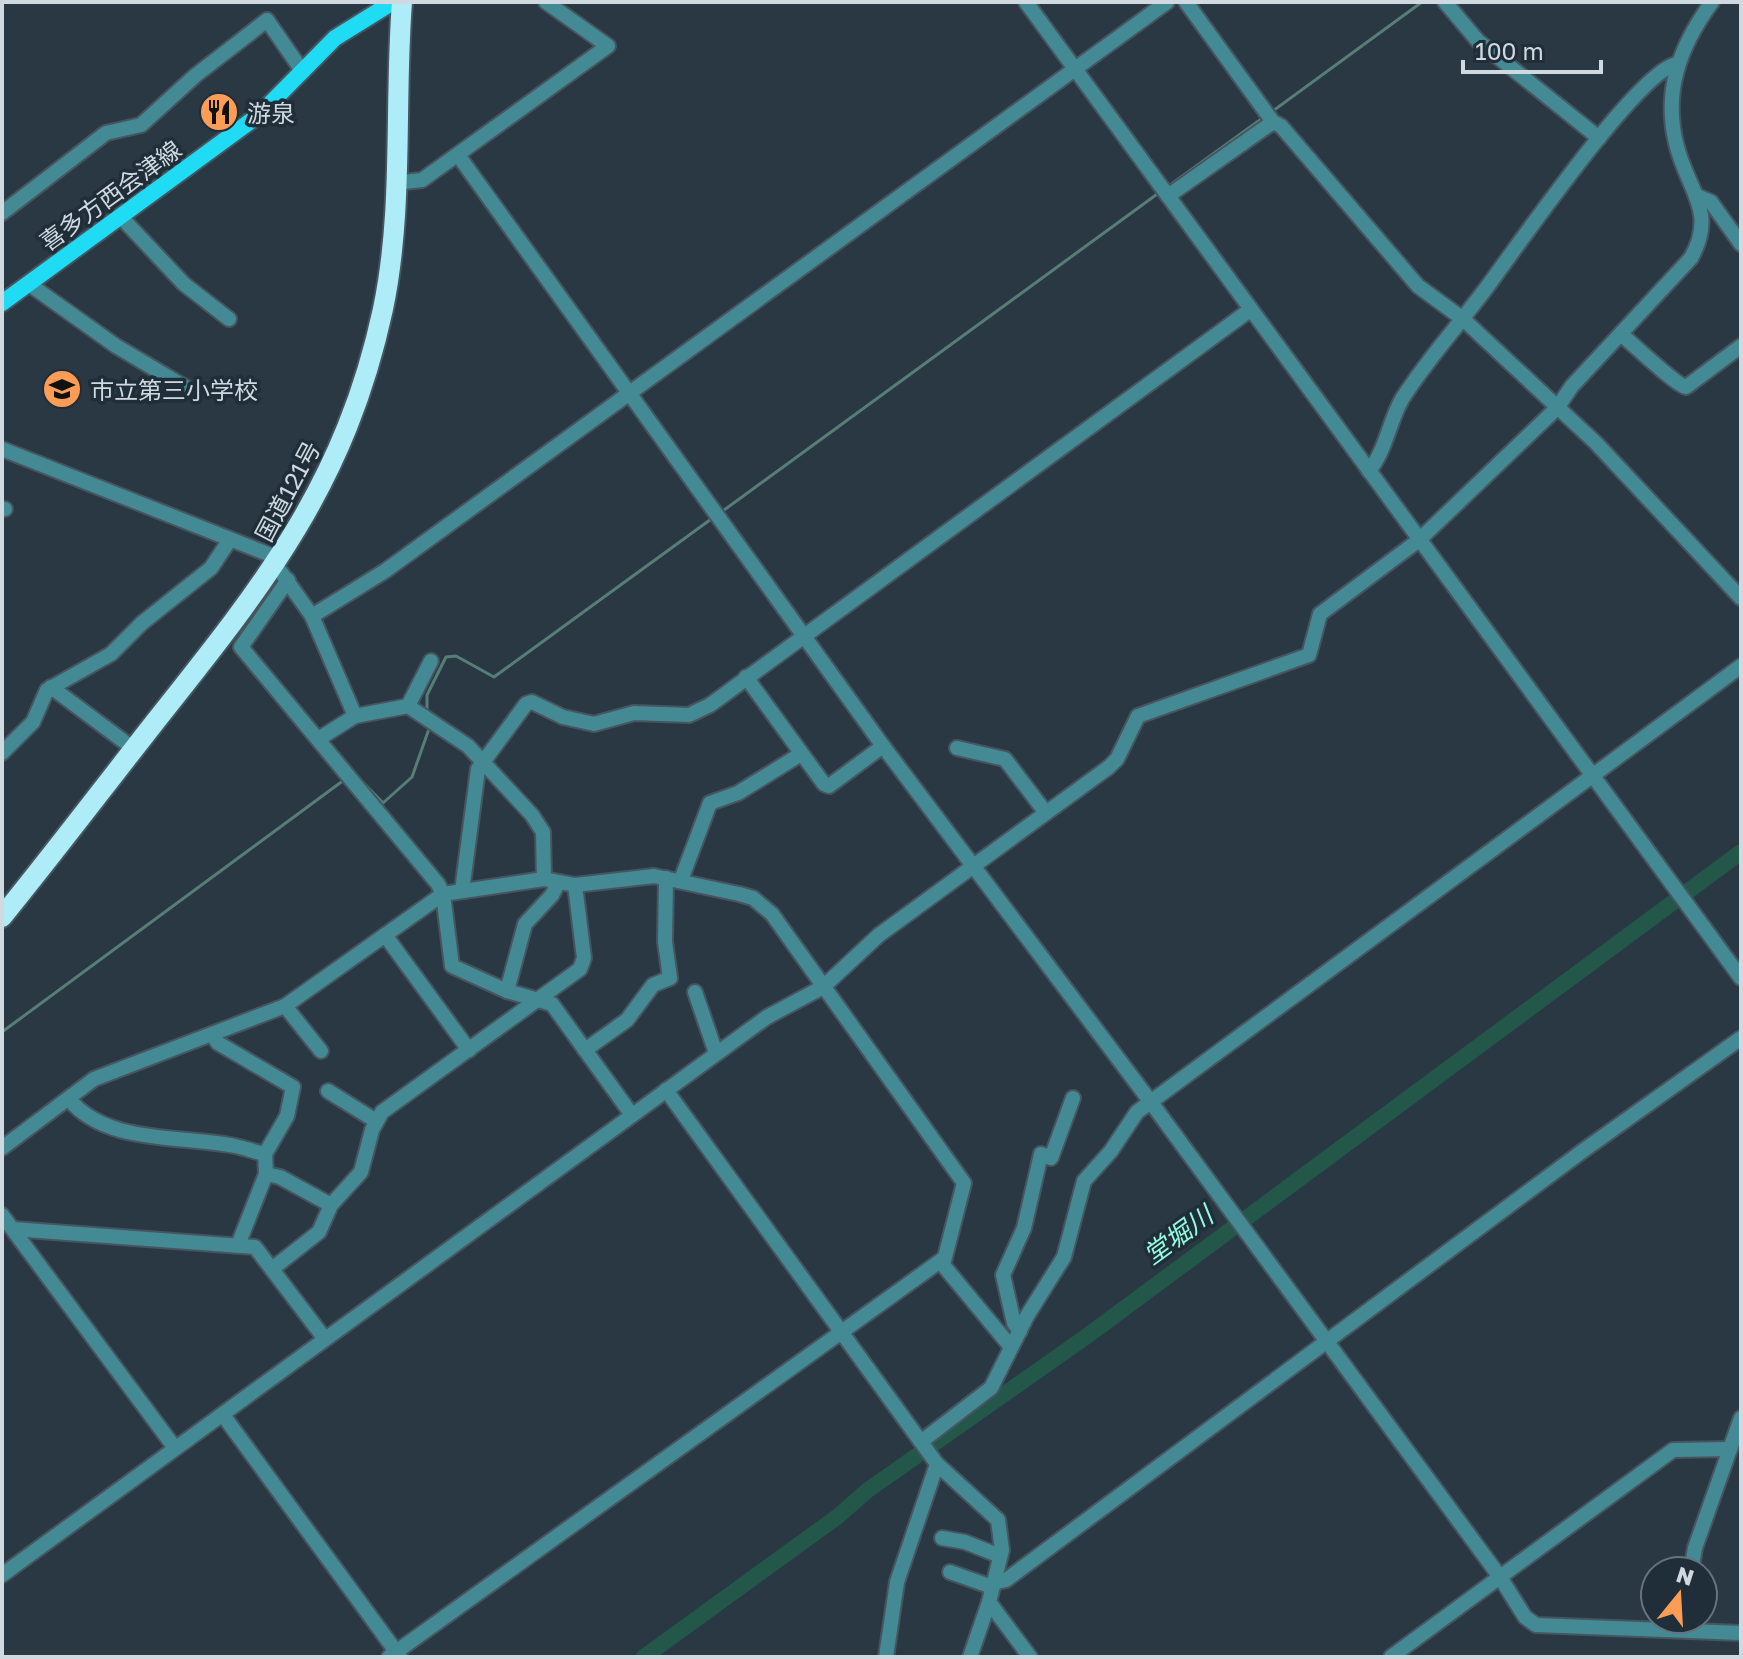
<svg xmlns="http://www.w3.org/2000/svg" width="1743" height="1659" viewBox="0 0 1743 1659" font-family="'Golos Text','Noto Sans JP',sans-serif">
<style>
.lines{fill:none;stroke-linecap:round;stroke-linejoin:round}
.stream{stroke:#567e77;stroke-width:3}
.river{stroke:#22574a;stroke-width:16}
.minor-casing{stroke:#47555f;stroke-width:18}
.major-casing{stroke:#47555f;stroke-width:20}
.highway-casing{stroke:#47555f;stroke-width:24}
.minor{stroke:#438a95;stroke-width:14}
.major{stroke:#1fdcf4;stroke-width:16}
.highway{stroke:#aeedf7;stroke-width:20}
.labels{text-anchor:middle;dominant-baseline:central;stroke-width:7;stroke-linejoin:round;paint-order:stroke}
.poi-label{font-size:24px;fill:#d0d9e0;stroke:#202e39;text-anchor:start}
.street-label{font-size:24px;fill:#d0d9e0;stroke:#202e39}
.water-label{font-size:26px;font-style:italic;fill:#94fbdf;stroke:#202e39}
</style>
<rect width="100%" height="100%" fill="#293843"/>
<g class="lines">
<g class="stream">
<path d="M1270,113l152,-111"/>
<path d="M1166,188l98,-71"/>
<path d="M720,513l440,-321"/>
<path d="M427,711v-16l19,-38 10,-1 38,21 220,-160"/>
<path d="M354,773l29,30 29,-26 18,-51"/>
<path d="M2,1032l342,-252"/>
</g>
<path class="river" d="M644,1657l193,-140 31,-27 219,-154 654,-484"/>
<defs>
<g id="minor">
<path d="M1026,2l715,976"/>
<path d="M1186,2l87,120 8,4 137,160 45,33 133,124 145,155"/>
<path d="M1445,2l33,39 121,97"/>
<path d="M458,155l425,591 267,355 350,476 25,40 11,8 205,8"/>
<path d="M395,183l27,-3 186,-134 -62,-44"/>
<path d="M1168,196l105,-74"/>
<path d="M1697,196l14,6 30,42"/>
<path d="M2,213l104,-80 35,-8 55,-50 71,-55 36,52"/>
<path d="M121,217l63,67 45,35"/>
<path d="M29,284l87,62 69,41"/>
<path d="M1622,335c12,10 54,50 64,52l55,-41"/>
<path d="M2,449l266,105 44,62 43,100"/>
<path d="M1369,471c17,-21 20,-49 33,-72 24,-38 55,-72 82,-108 29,-38 155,-222 193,-227"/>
<path d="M2,509h3"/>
<path d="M288,580l-47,67 197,237 5,10 9,72 55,25 45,13 80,111"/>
<path d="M312,616l73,-45 782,-569"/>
<path d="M746,677l78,107 5,2 54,-40"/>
<path d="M51,687l83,62"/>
<path d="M408,706l23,-45"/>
<path d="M320,738l35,-22 53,-10 60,40 64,69 11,17 1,47"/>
<path d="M957,748l48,11 41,54"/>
<path d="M2,753l31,-31 14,-32 64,-36 31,-31 69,-55 18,-27"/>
<path d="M681,880l29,-77 28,-10 63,-39"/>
<path d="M462,891l16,-122 48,-65 6,-2 31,15 31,7 40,-11 55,2 21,-10 540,-395"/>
<path d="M385,935l84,115"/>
<path d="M507,991l18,-67 27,-29 6,-12"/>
<path d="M695,992l21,61"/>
<path d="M285,1006l36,45"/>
<path d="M212,1034l6,9 75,44 -6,29 -22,38"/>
<path d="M585,1050l42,-30 26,-35 17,-7 -5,-36 1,-64"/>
<path d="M666,1090l271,374 61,56 4,30 -13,52 41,55"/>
<path d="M328,1091l48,30"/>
<path d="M69,1099c37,46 115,36 166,47 10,2 20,6 30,8l1,20 -28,71"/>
<path d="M2,1148l92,-69 191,-73 158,-112 101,-15 31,6 79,-9 85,18 14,4 19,16 192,269 -21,82 68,82"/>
<path d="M266,1174l14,3 51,28"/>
<path d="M2,1215l173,233"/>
<path d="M13,1229l242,18 70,92"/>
<path d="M272,1269l47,-37 12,-27 30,-33 11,-42 10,-18 198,-143 4,-11 -9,-73"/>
<path d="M1020,1331l-6,-8 -11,-48 21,-47 17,-74 10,4 22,-60"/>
<path d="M223,1415l177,242"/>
<path d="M922,1441l69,-53 36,-72 37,-59 20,-76 27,-30 26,-39 604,-446"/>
<path d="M942,1538l23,4 35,14"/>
<path d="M1691,1571l4,-23 46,-130"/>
<path d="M950,1572l42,15"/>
<path d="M2,1575l765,-558 56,-30 56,-52 230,-168 8,-8 21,-43 171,-61 11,-41 99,-74 138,-132 15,-22 119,-128c26,-46 -3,-68 -14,-111 -15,-55 3,-101 35,-145"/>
<path d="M993,1583l13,-3 578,-430 157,-112"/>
<path d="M389,1657l554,-398"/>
<path d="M886,1657l11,-75 40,-118"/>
<path d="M970,1657l19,-55"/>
<path d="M1391,1657l282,-207 57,-1"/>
</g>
<path id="major" d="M2,303l257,-188 76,-77 58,-36"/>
<path id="highway" d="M2,917c52,-64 102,-130 153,-195 108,-136 190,-237 228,-413 21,-100 11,-205 19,-307"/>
</defs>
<use href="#minor" class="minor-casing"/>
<use href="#major" class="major-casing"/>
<use href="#highway" class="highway-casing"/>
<use href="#minor" class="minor"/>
<use href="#major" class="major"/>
<use href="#highway" class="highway"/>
</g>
<defs>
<symbol id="restaurant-disc" viewBox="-11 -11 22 22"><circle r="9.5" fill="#fd9d55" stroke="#202e39"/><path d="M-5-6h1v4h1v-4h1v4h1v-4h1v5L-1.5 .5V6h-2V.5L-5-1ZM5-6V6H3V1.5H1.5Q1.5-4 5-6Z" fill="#111"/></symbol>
<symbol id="school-disc" viewBox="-11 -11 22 22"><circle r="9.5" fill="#fd9d55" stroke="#202e39"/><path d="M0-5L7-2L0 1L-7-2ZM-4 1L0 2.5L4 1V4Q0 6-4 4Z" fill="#111"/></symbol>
</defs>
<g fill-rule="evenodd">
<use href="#restaurant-disc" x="197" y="90" width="44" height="44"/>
<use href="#school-disc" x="40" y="367" width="44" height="44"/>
</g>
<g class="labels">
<g class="poi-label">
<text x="247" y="112">游泉</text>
<text x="90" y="389">市立第三小学校</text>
</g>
<g class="street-label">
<text transform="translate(110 195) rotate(-36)">喜多方西会津線</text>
<text transform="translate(287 491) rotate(-62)">国道121号</text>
</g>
<g class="water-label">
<text transform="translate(1178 1235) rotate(-36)">堂堀川</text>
</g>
</g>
<rect width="1743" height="1659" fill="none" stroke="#d0d9e0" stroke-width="8"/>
<g transform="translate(1679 1595) rotate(18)"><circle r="38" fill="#202e39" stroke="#66727c" stroke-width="2"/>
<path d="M0-6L14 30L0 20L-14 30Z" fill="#fd9d55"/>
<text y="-12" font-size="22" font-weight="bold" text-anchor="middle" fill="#d0d9e0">N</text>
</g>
<path d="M1463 60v12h138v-12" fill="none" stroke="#d0d9e0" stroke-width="4"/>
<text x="1475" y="60" font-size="24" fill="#d0d9e0" stroke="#202e39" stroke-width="6" paint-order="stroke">100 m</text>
</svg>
